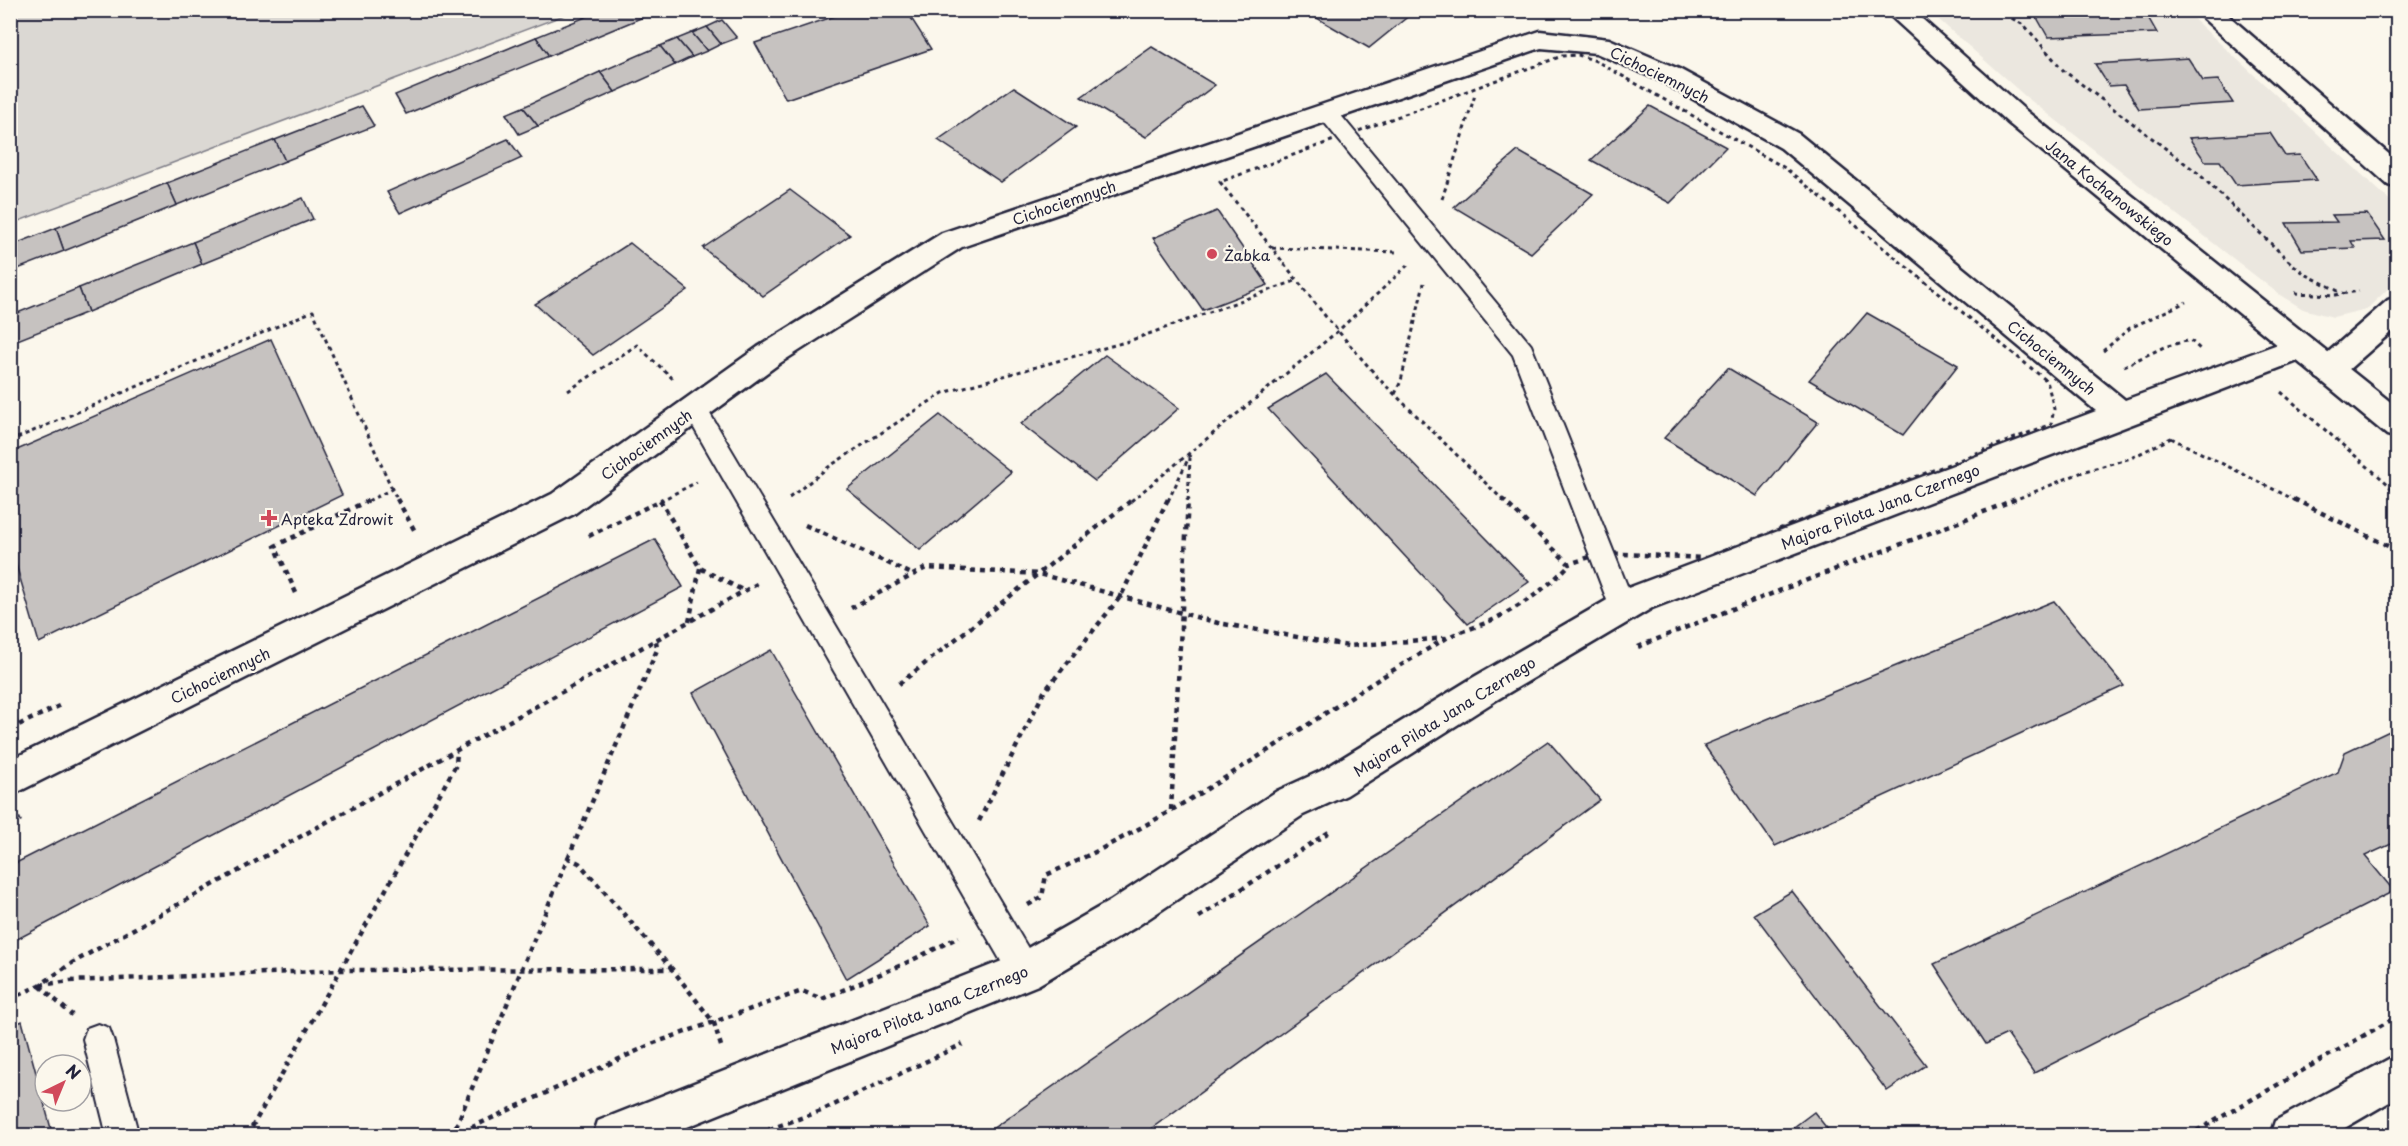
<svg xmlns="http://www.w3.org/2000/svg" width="2408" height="1146" viewBox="0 0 2408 1146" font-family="'Playpen Sans',sans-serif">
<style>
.built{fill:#ebe7df}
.green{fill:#dbd8d3;stroke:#7e7d87;stroke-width:1.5}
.building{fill:#c6c2c0;stroke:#22223b;stroke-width:1.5}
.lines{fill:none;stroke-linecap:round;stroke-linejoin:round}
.lane-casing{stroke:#22223b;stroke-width:4}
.street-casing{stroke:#22223b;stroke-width:5}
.secondary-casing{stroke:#22223b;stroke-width:5}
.path-far1{stroke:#22223b;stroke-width:3;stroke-dasharray:4 4;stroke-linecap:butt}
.path{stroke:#22223b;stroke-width:4.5;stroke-dasharray:5 5;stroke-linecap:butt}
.lane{fill:#fbf7ec;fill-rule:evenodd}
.street{fill:#fbf7ec;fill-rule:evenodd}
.secondary{fill:#fbf7ec;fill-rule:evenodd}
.poi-dot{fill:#d1495b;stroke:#fbf7ec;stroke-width:2}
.labels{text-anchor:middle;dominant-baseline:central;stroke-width:4.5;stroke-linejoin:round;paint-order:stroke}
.street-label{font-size:15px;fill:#22223b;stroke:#fbf7ec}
.poi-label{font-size:15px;fill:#22223b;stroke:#fbf7ec;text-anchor:start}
</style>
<rect width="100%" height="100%" fill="#fbf7ec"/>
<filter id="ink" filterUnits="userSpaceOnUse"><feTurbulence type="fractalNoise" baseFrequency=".0167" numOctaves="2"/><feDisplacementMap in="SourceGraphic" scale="12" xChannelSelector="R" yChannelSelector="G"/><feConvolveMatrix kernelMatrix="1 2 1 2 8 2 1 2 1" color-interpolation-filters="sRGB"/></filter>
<g filter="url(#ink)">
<path class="built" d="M1929,11h256l212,196v73l-30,29 -34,8 -30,-8 -23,-14 -255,-199z"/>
<path class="green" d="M11,10h564v1l-564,213z"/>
<g class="building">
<path d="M603,10h57l-111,46 -13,-19z"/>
<path d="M853,10h53l25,39 -145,50 -31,-56z"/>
<path d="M1303,10h113l-47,38z"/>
<path d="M2018,10l127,2 12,21 -109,4 -12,-21 -15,1z"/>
<path d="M722,20l15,18 -16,6 -14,-17z"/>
<path d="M707,27l14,17 -14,7 -15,-18z"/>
<path d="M692,33l15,18 -15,6 -15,-18z"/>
<path d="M536,37l13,19 -143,58 -11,-19z"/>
<path d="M677,39l15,18 -17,8 -15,-19z"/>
<path d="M660,46l15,19 -60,27 -15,-20z"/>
<path d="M1152,47l63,38 -69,52 -65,-40z"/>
<path d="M2188,58l15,23 15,-1 15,23 -94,6 -15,-24 -15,1 -14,-22z"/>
<path d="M600,72l15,20 -77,34 -15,-19z"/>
<path d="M1014,87l62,40 -75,55 -63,-42z"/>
<path d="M362,106l12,20 -89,35 -10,-21z"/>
<path d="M1650,106l76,41 -56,56 -79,-43z"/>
<path d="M523,107l15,19 -19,8 -13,-20z"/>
<path d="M2270,133l15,23 15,-1 17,25 -81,5 -16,-24h-15l-16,-23z"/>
<path d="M508,139l14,19 -122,55 -13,-21z"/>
<path d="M275,140l10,21 -108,44 -10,-22z"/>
<path d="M1518,151l75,43 -62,59 -77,-46z"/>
<path d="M167,183l10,22 -113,46 -8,-23z"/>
<path d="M790,190l60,45 -87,61 -60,-48z"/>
<path d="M303,198l10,21 -111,45 -9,-22z"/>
<path d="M1217,211l51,74 -65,25 -50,-72z"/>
<path d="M2367,214l18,26 -34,1 4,7 -53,2 -16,-27 51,-1 -5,-7z"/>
<path d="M56,228l8,23 -54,21v-26z"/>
<path d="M193,242l9,22 -114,48 -9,-24z"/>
<path d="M630,243l58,47 -95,65 -58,-51z"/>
<path d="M79,288l9,24 -78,31v-27z"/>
<path d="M1867,313l91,52 -55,70 -94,-55z"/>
<path d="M271,339l71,156 -303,148 -29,-99v-91z"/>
<path d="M1105,355l74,53 -84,73 -74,-57z"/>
<path d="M1728,368l90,54 -61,74 -93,-58z"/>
<path d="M1326,374l203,208 -61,42 -200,-215z"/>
<path d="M940,415l71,57 -91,78 -73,-61z"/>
<path d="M655,539l28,48 -673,356v-77z"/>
<path d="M2054,601l70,85 -349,160 -71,-101z"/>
<path d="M771,650l159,276 -84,53 -153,-286z"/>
<path d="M2398,727v114l-33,15 29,35 -360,182 -27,-39 -21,10 -52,-80 404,-192 7,-20z"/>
<path d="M1548,741l52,59 -459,336h-159z"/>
<path d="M1792,891l134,174 -39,26 -133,-177z"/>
<path d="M22,1021l31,115h-43v-109z"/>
<path d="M1814,1112l19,24h-51z"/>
</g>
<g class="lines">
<defs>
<g id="lane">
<path d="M1327,105l7,2 197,238 105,263 -4,8 -9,3 -9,-3 -4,-8 -97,-253 -193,-238 -3,-5 3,-5z"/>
<path d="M695,399l8,3 332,558 4,11 -4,11 -11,4 -11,-4 -326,-566 -4,-7 4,-7z"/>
<path d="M98,1024l11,4 4,11 26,97h-32l-24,-97 4,-11z"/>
</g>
<g id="street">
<path d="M2194,10h28l176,152v26l-10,-3z"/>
<path d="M1540,31l69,8 70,30 120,65 326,266 175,-64 11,4 4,8 -4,8 -659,252 -154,91 -151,96 -44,20 -167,112 -98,58 -373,151h-72l5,-15 414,-164 98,-56 167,-110 44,-20 153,-94 154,-89 468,-177 -315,-263 -120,-67 -65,-28 -55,-5 -579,199 -182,116 -206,151 -564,282v-36l542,-266 206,-147 184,-114z"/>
<path d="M2398,297v29l-59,52 -11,4 -11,-4 -4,-8 4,-8 71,-62z"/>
</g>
<g id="secondary">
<path d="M1884,10h28l113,100 373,298v30l-11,-3 -380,-313z"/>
<path d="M2398,1054v43l-67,39h-61l5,-15z"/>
</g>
</defs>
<use href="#lane" class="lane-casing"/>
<use href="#street" class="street-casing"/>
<use href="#secondary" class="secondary-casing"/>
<g class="path-far1">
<path d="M1998,10l27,16 38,44 136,104 92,89 14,11 39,20"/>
<path d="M1442,199l33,-104"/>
<path d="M1272,248l126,4"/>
<path d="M2295,293l40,2 24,-4"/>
<path d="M2103,351l27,-23 56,-26"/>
<path d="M2124,366l40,-19 26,-7 10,9"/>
<path d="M568,391l69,-46 36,34"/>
<path d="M2281,392l107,92 10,14"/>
<path d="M1395,394l6,-13 23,-98"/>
<path d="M2171,438l126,63"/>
<path d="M10,441l303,-130 79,178"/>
<path d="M789,498l41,-32 113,-73 186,-52 169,-61"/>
<path d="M368,501l24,-12 6,12"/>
<path d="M660,501l37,-19"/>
<path d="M1131,501l207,-170 71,-67"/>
<path d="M1168,501l22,-46"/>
<path d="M1188,501l2,-43"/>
<path d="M1504,501l-124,-121 -54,-63 -106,-135 342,-126 16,-1 18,6 189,107 262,213 7,28 -3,15 -197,77"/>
<path d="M2012,501l73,-30 46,-13 42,-21"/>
</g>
<g class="path">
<path d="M397,499l19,34"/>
<path d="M1502,499l67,65 33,-11 104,5 152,-59"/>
<path d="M2294,499l104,52"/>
<path d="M660,500l40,68 44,23"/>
<path d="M805,525l109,50"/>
<path d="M589,536l74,-37"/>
<path d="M296,593l-21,-47 96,-47"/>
<path d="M851,608l75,-40 113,6 179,49 130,23 98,-8"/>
<path d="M689,622l11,-54"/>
<path d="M1638,647c125,-52 252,-97 378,-148"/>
<path d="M899,684l234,-185"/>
<path d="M10,701l7,25"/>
<path d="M10,729l49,-23"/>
<path d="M1171,810l17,-311"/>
<path d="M979,821l65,-129 77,-96 47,-97"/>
<path d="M10,824l11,-5"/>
<path d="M568,858l89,-208 -1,-10"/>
<path d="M1028,905l14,-8 4,-22c142,-62 266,-159 399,-236 12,-7 26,-10 38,-15 33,-14 61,-33 86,-59"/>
<path d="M1199,917l130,-85"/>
<path d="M40,985l30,-4 271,-11 331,-1 42,54 7,23"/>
<path d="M40,986l32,29"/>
<path d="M10,999l30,-14 32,-22 685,-379"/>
<path d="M247,1136l209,-371 1,-14"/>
<path d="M452,1136l116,-278 11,5 93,106"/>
<path d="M453,1136l201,-93 148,-52 20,8 82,-35 55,-27"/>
<path d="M750,1136l71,-25 142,-67"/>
<path d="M2188,1136l210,-120"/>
</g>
<use href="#lane" class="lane"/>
<use href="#street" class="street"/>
<use href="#secondary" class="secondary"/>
</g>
</g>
<g class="poi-dot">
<circle cx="1212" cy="254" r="6"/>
<path d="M266 509h6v6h6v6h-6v6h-6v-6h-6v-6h6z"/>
</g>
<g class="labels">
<g class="street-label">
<text transform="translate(1660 74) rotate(26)">Cichociemnych</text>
<text transform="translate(2110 192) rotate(39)">Jana Kochanowskiego</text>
<text transform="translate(1064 202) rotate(-19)">Cichociemnych</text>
<text transform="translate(2052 357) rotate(39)">Cichociemnych</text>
<text transform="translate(646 444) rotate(-36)">Cichociemnych</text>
<text transform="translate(1880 506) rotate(-21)">Majora Pilota Jana Czernego</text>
<text transform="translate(220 675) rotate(-26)">Cichociemnych</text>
<text transform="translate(1444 716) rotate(-32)">Majora Pilota Jana Czernego</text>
<text transform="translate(929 1009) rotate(-22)">Majora Pilota Jana Czernego</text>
</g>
<g class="poi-label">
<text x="1224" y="254">Żabka</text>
<text x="281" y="518">Apteka Zdrowit</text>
</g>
</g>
<rect width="2408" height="1146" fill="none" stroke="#fbf7ec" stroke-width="36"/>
<rect x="18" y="18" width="2372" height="1110" fill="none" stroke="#22223b" stroke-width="2" filter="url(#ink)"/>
<g transform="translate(63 1083) rotate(43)"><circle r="28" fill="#fbf7ec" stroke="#a4a2a5" stroke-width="1.5"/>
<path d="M0-4.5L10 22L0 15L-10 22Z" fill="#d1495b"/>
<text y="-9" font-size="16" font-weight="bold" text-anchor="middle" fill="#22223b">N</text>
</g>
</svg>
